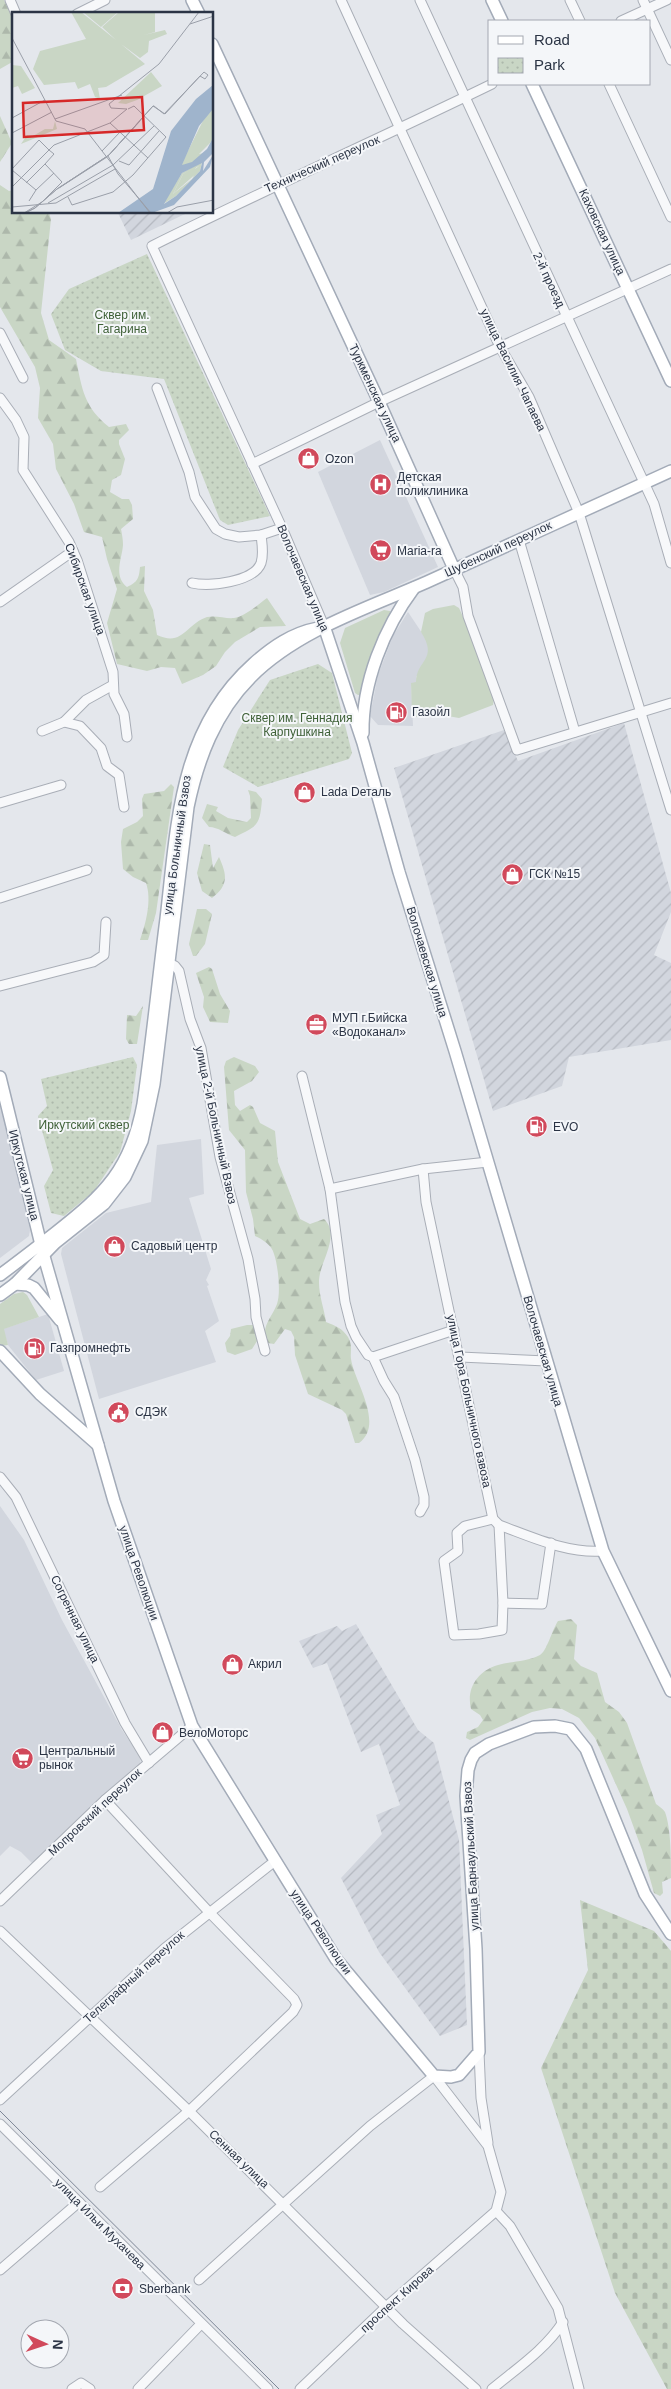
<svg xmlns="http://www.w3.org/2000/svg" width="671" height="2389" viewBox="0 0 671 2389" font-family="Arial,sans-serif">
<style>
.built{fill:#d2d6de}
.industrial{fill:url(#industrial-furrows)}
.grass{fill:#c9d6c5}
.forest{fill:url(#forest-firs)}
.cemetery{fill:url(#cemetery-stones)}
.park{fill:url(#park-dots)}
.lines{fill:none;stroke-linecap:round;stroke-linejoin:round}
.minor-casing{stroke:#a9aeb7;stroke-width:11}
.major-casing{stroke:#a3abb8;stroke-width:14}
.minor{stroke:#f7f8fa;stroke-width:9}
.major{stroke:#fff;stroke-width:11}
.tram{stroke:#7d8696;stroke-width:1}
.labels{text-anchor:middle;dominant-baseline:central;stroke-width:4;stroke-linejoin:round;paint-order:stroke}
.street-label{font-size:12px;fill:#2b3445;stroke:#f4f6f9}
.park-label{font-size:12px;fill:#3f6138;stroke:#f4f6f9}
.poi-label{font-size:12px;fill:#2b3445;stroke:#f4f6f9;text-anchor:start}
.inset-road{fill:none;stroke:#9a9fa9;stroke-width:1}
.view{fill:#d62828;fill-opacity:0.15;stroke:#d62828;stroke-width:2.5}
.inset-edge{fill:none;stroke:#2b3445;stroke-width:2.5}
</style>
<defs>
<pattern id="industrial-furrows" width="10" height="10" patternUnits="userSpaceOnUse" patternTransform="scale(1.25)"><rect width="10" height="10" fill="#d2d6de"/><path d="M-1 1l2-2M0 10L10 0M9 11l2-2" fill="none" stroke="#b4b8c0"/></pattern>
<pattern id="forest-firs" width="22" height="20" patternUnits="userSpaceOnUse" patternTransform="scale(1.25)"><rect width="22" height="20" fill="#c9d6c5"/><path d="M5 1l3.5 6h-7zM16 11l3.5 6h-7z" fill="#adb8ab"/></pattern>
<pattern id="cemetery-stones" width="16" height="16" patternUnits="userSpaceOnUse" patternTransform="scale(1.25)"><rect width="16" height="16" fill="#c9d6c5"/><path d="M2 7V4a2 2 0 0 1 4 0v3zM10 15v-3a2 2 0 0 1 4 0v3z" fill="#adb8ab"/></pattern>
<pattern id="park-dots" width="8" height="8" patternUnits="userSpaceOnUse" patternTransform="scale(1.25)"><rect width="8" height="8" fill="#c9d6c5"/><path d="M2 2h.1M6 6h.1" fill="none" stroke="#adb8ab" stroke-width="1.8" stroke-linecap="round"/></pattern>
</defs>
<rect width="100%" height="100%" fill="#e4e7ec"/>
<g class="built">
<path d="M380,440l58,127 -54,25 -14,3 -52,-123z"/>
<path d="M408,612l20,30v16l-12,19v6h-5l2,43 -35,-1 -8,-9 8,-41 15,-39z"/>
<path d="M0,1103l30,127 -1,6 -29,22z"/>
<path d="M201,1139l3,55 -15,4 22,71 -5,11 3,5 -2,1 12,35 -14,10 11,31 -117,37 -38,-145 1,-6 44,-35 45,-11 6,-57z"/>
<path d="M48,1314l16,57 -28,9 -28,-35 -5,-16z"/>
<path d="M0,1506l24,34 38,80 60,110 19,28 -1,6 -50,45 -57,55 -12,-12 -11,-6 -10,10z"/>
</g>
<g class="industrial">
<path d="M118,213h69l-56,27z"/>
<path d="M624,723l47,170v19l-17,43 17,8v77l-102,17 -7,29 -69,25 -99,-343 110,-38 14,31z"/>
<path d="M356,1624l62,106 16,13 25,97 8,185 -27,11 -61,-84 -38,-74 41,-44 -6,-19 24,-10 -21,-61 -18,8 -34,-89 -14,5 -14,-27 38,-15 5,5z"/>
</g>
<g class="grass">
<path d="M454,605l5,3 5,11 30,80 -1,6 -34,13 -17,-3 -30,2 -1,-34 5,-1c0,-22 23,-22 5,-50l4,-19 8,-4z"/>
<path d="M384,610l6,1 2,4 -30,80h-4l-3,-2 -15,-50 5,-15z"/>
<path d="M23,1292l4,3 12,22 -35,12 4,16 -8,1v-42l14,-10z"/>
</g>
<g class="forest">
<path d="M0,0h4l10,21v40l-14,8z"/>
<path d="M0,116l12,27 -12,19z"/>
<path d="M0,185l9,6 5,-1v22l35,1 2,6 -10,94 8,27 27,19c6,30 8,48 33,68l17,-3 3,6 -10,10v4l6,15 -4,16 -9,5 -2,12 12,7h7l3,6 1,14 -12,10c1,5 2,11 2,16 -1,14 -10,31 4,42 11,-5 12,-9 13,-20l5,-1 -1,25 9,19 4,25c26,12 29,-11 50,-18 9,-2 19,2 27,1 10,-1 25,-14 33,-20l19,28 -26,1 -25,15 -10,10 -9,14 -13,9 -21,9 -7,-16 -14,-1 -14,4 -30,-7 -10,-41 10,-34 -10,-30 -5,-22 -18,-5 -10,-28 -18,-35 -3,-25 -15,-26 2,-30 -5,-21 -35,-60z"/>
<path d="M171,784l3,3 -18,126 -8,27h-8c6,-17 12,-40 6,-57l-13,-6 -10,-8 -2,-27 2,-13 14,-7 6,-6 -1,-17 2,-5 20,-3z"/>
<path d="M248,790l8,2 6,7c-2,26 -4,27 -27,38 -9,-3 -17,-10 -26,-10l-7,-9 5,-14 11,3 -2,4 12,7 19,4 4,-4 -1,-22z"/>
<path d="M204,844l6,1 3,23 6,-11c8,18 10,28 -7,41l-10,-7 -5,-18z"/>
<path d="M197,909h9l6,5 -7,30 -9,12h-3l-4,-12z"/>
<path d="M209,967l3,2 8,25 10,17 -2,12 -18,-1 -7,-15 1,-10 -8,-24z"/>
<path d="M143,1006l-6,38h-8l-3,-5 1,-24 9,1z"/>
<path d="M234,1057l21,9 4,6 -7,9 -18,10 1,14 5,6 10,-6 3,2 7,16 15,8 3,31 22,57 10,5 14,-5c18,17 -6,44 -5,64 0,12 5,26 7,39 10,4 16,6 22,15 5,9 2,15 3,22 3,22 34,65 8,84h-4l-9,-29 -4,-4 -34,-16 -13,-39 -1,-18 -3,-6 -6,-2 -11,15 -6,-1c-9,-15 4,-25 9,-39 4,-11 1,-39 -3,-50 -2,-9 -12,-15 -19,-18l-2,-17 -7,-27 -1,-42 -16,-20 -5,-63 2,-6z"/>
<path d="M247,1325h6l6,13 -7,11 -17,6 -8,-3 -2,-9 5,-7 1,-7z"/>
<path d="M571,1619l6,6 -3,34 7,7 16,7 8,29 14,10 8,11 29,81c3,2 7,5 9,8 6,16 6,47 6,66l-9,4 1,11 -3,3 -6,-3 -12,-43 -15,-41 -32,-71 -16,-20 -17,-9 -12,-1 -18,4 -62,28 -4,-2 1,-6 11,-5 5,-7 -3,-5 -9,-6c-5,-20 6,-38 27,-44 14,-4 29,-3 42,-10 7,-4 12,-25 18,-34z"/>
</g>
<path class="cemetery" d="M580,1900l74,31 17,20v438h-4l-52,-96 -74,-225 47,-98z"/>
<g class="park">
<path d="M147,254l123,262 -42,9 -8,-5 -56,-141 -63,-8 -36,-21 -14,-36 18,-25z"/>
<path d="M318,664l14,9 20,80 -3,6 -91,28 -35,-20 15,-37 32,-50z"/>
<path d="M133,1057l4,8 -6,46 -11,41 -26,39 -30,25 -13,-3 -7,-27 9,-16 -15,-54 9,-10 -6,-27z"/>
</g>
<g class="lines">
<defs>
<g id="minor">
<path d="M10,0l6,14"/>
<path d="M341,0l159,347 29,50 50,116 92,297"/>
<path d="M420,0l234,504 17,59"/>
<path d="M570,0l10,21"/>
<path d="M643,0l28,60"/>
<path d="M77,14l28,-14"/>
<path d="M621,21l46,-21"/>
<path d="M609,84l62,133"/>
<path d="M0,333l23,45"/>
<path d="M157,388l32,84 6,25 21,32 9,5 14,3 22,-2 21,-7"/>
<path d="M0,398l16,22 8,17 -1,33 46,72 8,18 36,112 1,22 10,20 3,23"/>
<path d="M252,464l127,-62 292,-133"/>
<path d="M519,540l56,192"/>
<path d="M454,569l9,18 5,29 49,134 154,-47"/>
<path d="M192,583c17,4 62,-1 69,-20 3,-9 1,-19 0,-28"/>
<path d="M0,602l73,-51"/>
<path d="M324,626l-42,-98 -130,-282c112,-56 227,-107 340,-162"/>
<path d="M64,722l22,-22 27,-15"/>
<path d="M42,731l22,-9 16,4 21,22 6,18 12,9 5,32"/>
<path d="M0,803l61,-18"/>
<path d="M0,898l87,-28"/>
<path d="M169,963l6,3 4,5 11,48 11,29 19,109 28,102 7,40 1,18 9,34"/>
<path d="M0,986l93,-24 11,-7 2,-33"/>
<path d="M302,1076l28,113 15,113 6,24 5,11 12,18 5,2 81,-27"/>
<path d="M423,1169l3,33 67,317 6,6c33,12 69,29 104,26"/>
<path d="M330,1189l93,-20 65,-7"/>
<path d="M373,1357l11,24 10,16 21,63 9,37v8l-4,7"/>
<path d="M460,1357l86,4"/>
<path d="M0,1477l16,20 109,226 24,40"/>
<path d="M493,1519l-28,7 -8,7 1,18 -14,10 10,74 25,-1 23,-4 1,-27 -4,-78"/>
<path d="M503,1603l39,1 9,-61"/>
<path d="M0,1901l105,-101 87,-74"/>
<path d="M0,1931l189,180 214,213 73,65"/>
<path d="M479,2052l2,46 7,45"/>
<path d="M0,2100l165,-152 110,-87"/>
<path d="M0,2124l268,265"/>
<path d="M100,2187l89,-76 104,-99 4,-7 -3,-6 -85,-87 -104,-112"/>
<path d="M496,2211l14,15 48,82 21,81"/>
<path d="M0,2270l79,-68"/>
<path d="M199,2280l171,-154 64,-50 54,70 13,46 -5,19 -110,96 -86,82"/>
<path d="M72,2389l9,-6 9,6"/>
<path d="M138,2389l63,-65"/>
<path d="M492,2389c24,-20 54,-40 71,-67"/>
</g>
<g id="major">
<path d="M192,0l7,14"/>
<path d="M492,0l10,21"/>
<path d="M212,44l163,349 79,176"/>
<path d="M532,84l139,297"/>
<path d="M324,626l39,117 36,129 56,179 148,500 68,140"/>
<path d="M363,733c-1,-50 21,-105 51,-145"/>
<path d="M0,1077l43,176 71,248 78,225 144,233 98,117 17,1 8,-2 20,-23 -3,-103 -10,-153 2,-26 3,-10 4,-7 14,-9 45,-17 21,-1 15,3 16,20 59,145 26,40"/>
<path d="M0,1275c19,-14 37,-28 55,-42 50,-39 76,-64 88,-129 9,-62 15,-123 23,-185 11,-92 12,-188 87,-255 19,-17 39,-31 65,-36"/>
<path d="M15,1284l13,1 6,3 26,32"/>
<path d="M0,1295l15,-11 40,-41 49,-39 21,-27 17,-36 12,-57 34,-277c10,-48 27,-94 63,-130 47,-47 117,-69 176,-95 81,-37 163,-74 244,-111"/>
<path d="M0,1351l40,43 58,51"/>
</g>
</defs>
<use href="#minor" class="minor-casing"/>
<use href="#major" class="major-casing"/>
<use href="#minor" class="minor"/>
<use href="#major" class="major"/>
<path class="tram" d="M0,2111l279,278"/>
</g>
<defs>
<symbol id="shop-disc" viewBox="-11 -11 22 22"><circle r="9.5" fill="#d1495b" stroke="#f4f6f9"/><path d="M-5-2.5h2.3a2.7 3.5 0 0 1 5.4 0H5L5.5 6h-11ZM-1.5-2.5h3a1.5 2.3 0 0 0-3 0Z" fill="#fff"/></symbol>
<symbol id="hospital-disc" viewBox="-11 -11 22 22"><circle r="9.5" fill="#d1495b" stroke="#f4f6f9"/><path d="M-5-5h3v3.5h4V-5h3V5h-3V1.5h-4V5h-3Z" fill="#fff"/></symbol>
<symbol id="supermarket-disc" viewBox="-11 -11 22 22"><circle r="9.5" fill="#d1495b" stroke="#f4f6f9"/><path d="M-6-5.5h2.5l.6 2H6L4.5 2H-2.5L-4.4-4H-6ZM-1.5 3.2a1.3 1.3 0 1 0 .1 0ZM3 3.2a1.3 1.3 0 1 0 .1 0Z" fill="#fff"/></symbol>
<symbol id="fuel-disc" viewBox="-11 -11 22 22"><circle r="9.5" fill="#d1495b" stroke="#f4f6f9"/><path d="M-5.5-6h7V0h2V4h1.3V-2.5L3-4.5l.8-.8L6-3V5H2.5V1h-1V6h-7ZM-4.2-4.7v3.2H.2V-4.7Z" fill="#fff"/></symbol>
<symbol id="office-disc" viewBox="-11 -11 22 22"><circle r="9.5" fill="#d1495b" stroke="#f4f6f9"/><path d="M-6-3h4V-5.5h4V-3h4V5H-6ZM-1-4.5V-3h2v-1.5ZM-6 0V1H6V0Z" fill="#fff"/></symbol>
<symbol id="civic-disc" viewBox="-11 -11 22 22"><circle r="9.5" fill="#d1495b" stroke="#f4f6f9"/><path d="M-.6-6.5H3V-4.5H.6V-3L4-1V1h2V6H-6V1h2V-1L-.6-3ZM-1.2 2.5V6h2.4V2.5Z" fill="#fff"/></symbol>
<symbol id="bank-disc" viewBox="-11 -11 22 22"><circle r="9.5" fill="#d1495b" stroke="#f4f6f9"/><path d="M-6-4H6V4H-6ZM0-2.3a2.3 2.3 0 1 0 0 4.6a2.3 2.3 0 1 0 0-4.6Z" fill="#fff"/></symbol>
</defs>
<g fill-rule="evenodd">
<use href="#shop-disc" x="296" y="446" width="25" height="25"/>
<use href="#hospital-disc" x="368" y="472" width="25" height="25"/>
<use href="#supermarket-disc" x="368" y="538" width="25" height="25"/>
<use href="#fuel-disc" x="384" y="700" width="25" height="25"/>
<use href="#shop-disc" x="292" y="780" width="25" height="25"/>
<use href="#shop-disc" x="500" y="862" width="25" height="25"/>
<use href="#office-disc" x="304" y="1012" width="25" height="25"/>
<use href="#fuel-disc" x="524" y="1114" width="25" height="25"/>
<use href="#shop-disc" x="102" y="1234" width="25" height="25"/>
<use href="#fuel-disc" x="22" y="1336" width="25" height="25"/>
<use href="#civic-disc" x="106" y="1400" width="25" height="25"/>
<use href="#shop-disc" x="220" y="1652" width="25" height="25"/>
<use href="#shop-disc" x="150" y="1720" width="25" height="25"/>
<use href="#supermarket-disc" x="10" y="1746" width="25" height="25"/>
<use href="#bank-disc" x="110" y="2276" width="25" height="25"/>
</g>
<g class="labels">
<g class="street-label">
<text transform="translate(322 164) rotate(-24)">Технический переулок</text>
<text transform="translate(602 232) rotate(65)">Каховская улица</text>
<text transform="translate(549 280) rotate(65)">2-й проезд</text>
<text transform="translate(513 370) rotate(64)">улица Василия Чапаева</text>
<text transform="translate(375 393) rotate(65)">Туркменская улица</text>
<text transform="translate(498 549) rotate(-25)">Шубенский переулок</text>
<text transform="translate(303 578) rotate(67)">Волочаевская улица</text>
<text transform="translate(85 589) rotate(70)">Сибирская улица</text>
<text transform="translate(177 845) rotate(-82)">улица Больничный Взвоз</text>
<text transform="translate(427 962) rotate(73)">Волочаевская улица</text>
<text transform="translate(216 1125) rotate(78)">улица 2-й Больничный Взвоз</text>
<text transform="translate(24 1175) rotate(76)">Иркутская улица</text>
<text transform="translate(543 1351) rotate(74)">Волочаевская улица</text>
<text transform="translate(469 1401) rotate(78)">улица Гора Больничного взвоза</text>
<text transform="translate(139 1573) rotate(71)">улица Революции</text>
<text transform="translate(75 1619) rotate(64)">Согренная улица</text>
<text transform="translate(95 1812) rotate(-43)">Мопровский переулок</text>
<text transform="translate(471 1856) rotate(-93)">улица Барнаульский Взвоз</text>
<text transform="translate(321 1932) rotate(56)">улица Революции</text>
<text transform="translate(134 1977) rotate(-42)">Телеграфный переулок</text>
<text transform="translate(239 2159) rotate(44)">Сенная улица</text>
<text transform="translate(100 2224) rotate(45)">улица Ильи Мухачева</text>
<text transform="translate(397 2299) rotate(-42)">проспект Кирова</text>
</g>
<g class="park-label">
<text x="122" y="315">Сквер им.<tspan x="122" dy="14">Гагарина</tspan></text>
<text x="297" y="718">Сквер им. Геннадия<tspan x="297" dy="14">Карпушкина</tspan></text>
<text x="84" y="1125">Иркутский сквер</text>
</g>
<g class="poi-label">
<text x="325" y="459">Ozon</text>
<text x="397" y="477">Детская<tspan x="397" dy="14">поликлиника</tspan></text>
<text x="397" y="551">Maria-ra</text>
<text x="412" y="712">Газойл</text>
<text x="321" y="792">Lada Dеталь</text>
<text x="529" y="874">ГСК №15</text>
<text x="332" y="1018">МУП г.Бийска<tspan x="332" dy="14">«Водоканал»</tspan></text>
<text x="553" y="1127">EVO</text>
<text x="131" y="1246">Садовый центр</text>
<text x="50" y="1348">Газпромнефть</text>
<text x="135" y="1412">СДЭК</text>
<text x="248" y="1664">Акрил</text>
<text x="179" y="1733">ВелоМоторс</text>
<text x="39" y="1751">Центральный<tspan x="39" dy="14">рынок</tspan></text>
<text x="139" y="2289">Sberbank</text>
</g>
</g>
<g transform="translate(12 12)">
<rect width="201" height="201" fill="#e4e7ec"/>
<path d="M201,97l1,29 -31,23 22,-44zM185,154l-2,3 4,-3v5l-26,23 10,-20z" fill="#c9d6c5"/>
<path d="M193,105l-5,12 13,-4 -1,16 -13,13 5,-1 -2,6 -21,12 6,-7 -6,2zM43,109l2,8 -36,15 6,-9 6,1 12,-7h8zM190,150l-2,9 -24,25 -13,8 19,-31zM187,154l-7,13 -19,15 10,-20z" fill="#c9d6c5" fill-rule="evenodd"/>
<path d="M139,60l11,14 -25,14 -11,4 -8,-1z" fill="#c9d6c5"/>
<path d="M59,0h10l35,28 -14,-13 17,-15h36v20l-11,3 21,-5 2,4 -18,7 -1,11 -8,6 -19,-14 24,20 -39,23 -8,1 2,11 -5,-2 -5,-13 -12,5 -3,-7 -31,3 -11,-16 7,-18 46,-12zM71,0h35l-17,15zM0,53l9,1 14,22 -13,6 -4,-8 -6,2z" fill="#c9d6c5"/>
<path d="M201,73v24l-14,17 -17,39 10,-3 15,-13 6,-11v15l-9,9 -1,9 10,-16 -3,12 -36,38 -22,8h-34l35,-24 18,-58 25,-32zM190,151l-2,8 -24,25 -12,8 18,-31z" fill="#9fb4cc" fill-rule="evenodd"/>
<path class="inset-road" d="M178,12l24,-8M0,26l44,83 29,8 65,84M115,97l-16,-1 -2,-4 50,-40 40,-52M0,106l33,-18M43,107l67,-24M98,111l38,35M0,121l40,-21M90,139l18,-19M96,144l32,-35M96,144l10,18 33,39M107,149l10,4 30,-34M101,153l41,-39M0,157l27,-29 10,10 -37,37M0,158l24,20M14,171l19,-19M47,176l48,-31M56,185l4,8 41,-13 20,-17 33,-38 -32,-31 -6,3M17,189l7,-11 18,-17M36,191l65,-38M0,195l44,-4 59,-34M12,201l18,-11 20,-20 -17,-18 9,-10 -5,-4 5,-5 56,-22 17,-14M13,201l10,-5 22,-19 52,-34 44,-49h1l10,8 40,-42 4,3 -3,4 -5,-3 -35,38 -12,-8 -44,49 -52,34 -15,13 -7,6 -10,5M155,201l10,-6 37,-7"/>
<path class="view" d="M130,85l2,33 -120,7 -1,-34z"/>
<rect width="201" height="201" class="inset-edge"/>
</g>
<rect x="488" y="20" width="162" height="65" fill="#f4f6f9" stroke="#a4a8b1"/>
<rect x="498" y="36" width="25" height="8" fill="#ffffff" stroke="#a4a8b1"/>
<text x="534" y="45" font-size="15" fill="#2b3445">Road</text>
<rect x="498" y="58" width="25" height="15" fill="url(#park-dots)" stroke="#a4a8b1"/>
<text x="534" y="70" font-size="15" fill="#2b3445">Park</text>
<g transform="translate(45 2344) rotate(93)"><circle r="24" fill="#f4f6f9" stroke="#a4a8b1"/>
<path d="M0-4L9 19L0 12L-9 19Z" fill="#d1495b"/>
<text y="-8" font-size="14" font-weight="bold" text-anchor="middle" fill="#2b3445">N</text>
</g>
</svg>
